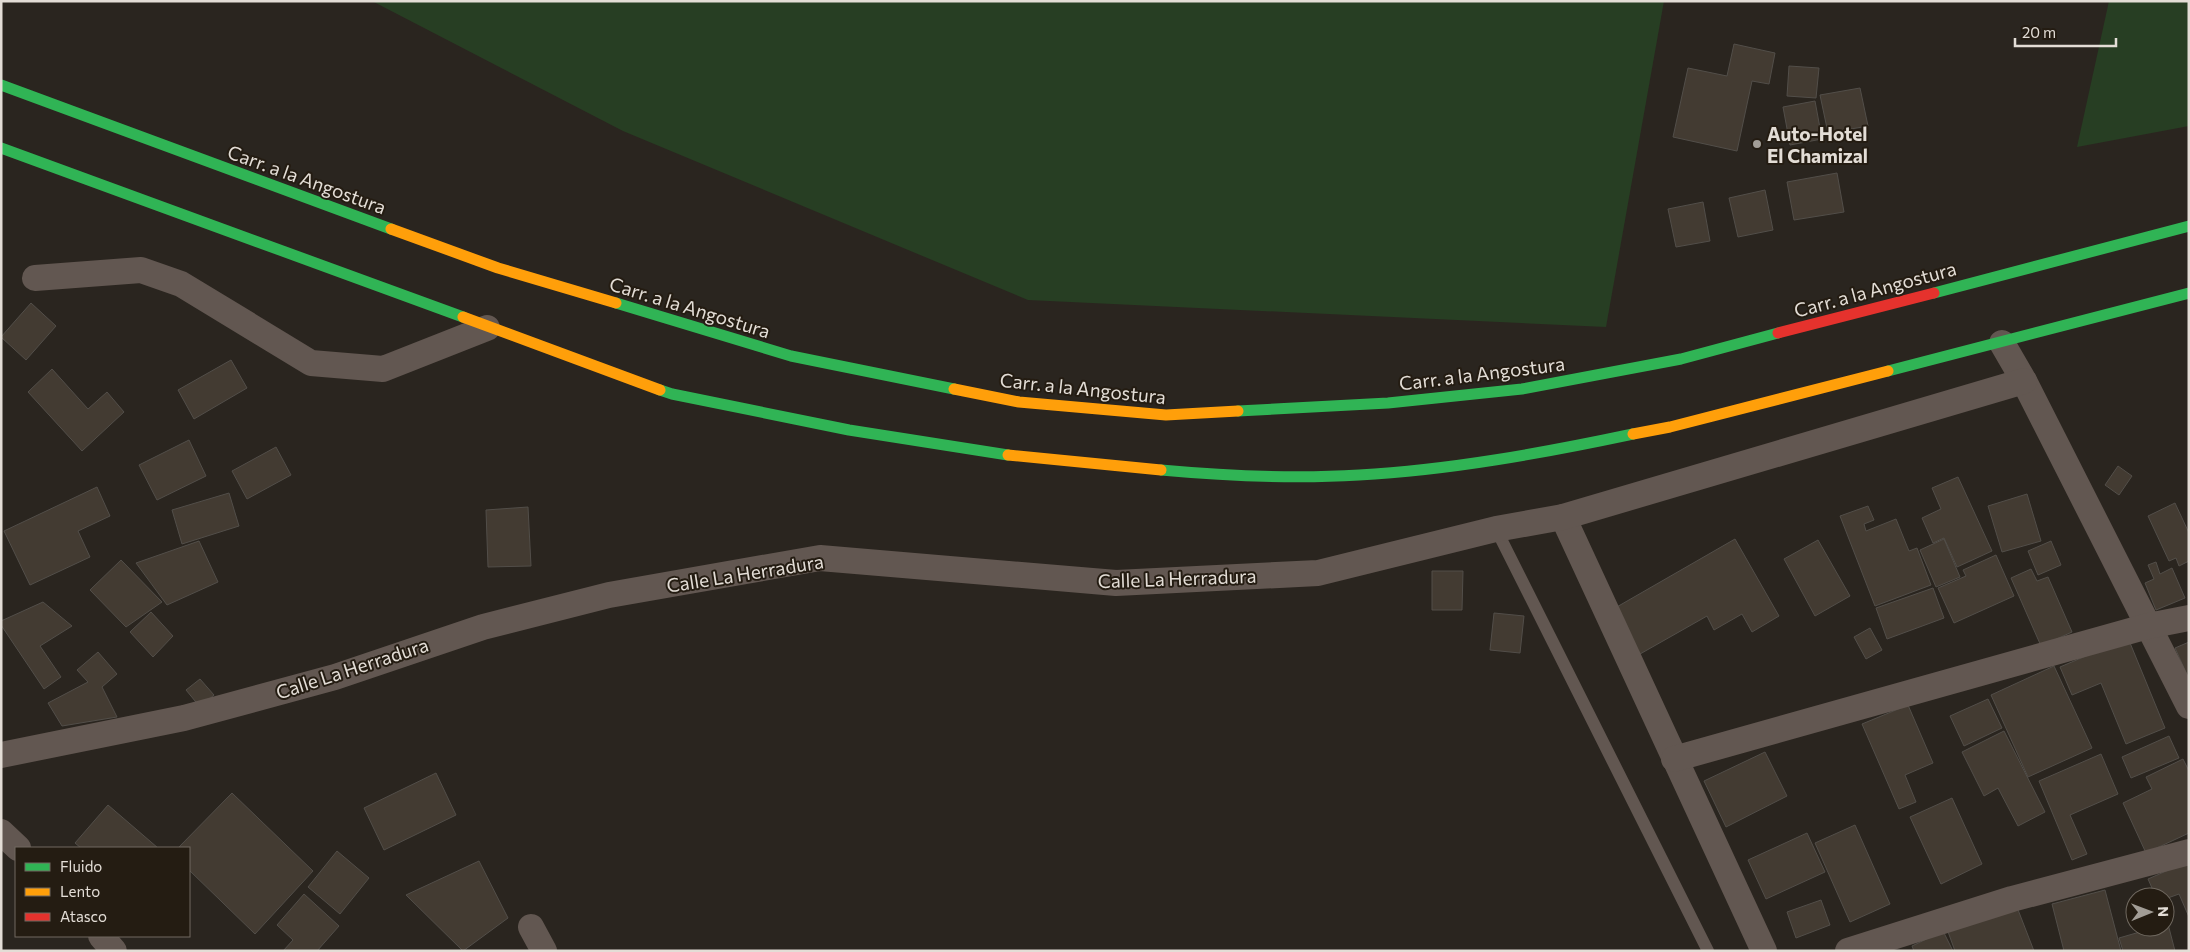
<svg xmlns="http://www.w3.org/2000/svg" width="2190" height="952" viewBox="0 0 2190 952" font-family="Commissioner,sans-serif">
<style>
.green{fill:#273e23}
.building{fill:#433b32;stroke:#524e49}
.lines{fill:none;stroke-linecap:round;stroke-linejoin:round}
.lane{stroke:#625751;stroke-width:12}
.street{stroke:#625751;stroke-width:26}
.fast{stroke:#30b455;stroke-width:11}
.slow{stroke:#ff9f0a;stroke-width:11}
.jam{stroke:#e5322d;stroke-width:11}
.poi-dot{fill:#a29d96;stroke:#241c12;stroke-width:2}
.labels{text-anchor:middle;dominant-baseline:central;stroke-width:4;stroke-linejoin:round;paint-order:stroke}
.poi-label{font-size:19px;font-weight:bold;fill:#e3ddd6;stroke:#241c12;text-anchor:start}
.street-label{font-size:19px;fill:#e3ddd6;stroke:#241c12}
</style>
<rect width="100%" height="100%" fill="#2a251f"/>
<g class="green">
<path d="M372,1h1292l-58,326 -578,-27 -405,-169z"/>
<path d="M2109,1h80v125l-112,21z"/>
</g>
<g class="building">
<path d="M1734,44l41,9 -6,31 -17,-3 -15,70 -64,-14 15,-69 39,8z"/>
<path d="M1789,66l30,2 -3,30 -29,-2z"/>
<path d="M1860,88l8,38 -40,7 -8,-38z"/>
<path d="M1815,101l7,38 -32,6 -7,-38z"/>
<path d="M1837,173l7,39 -50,8 -7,-38z"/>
<path d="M1765,190l8,40 -35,7 -9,-39z"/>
<path d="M1703,202l7,39 -34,6 -8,-38z"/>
<path d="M31,303l25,23 -30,34 -25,-23z"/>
<path d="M231,360l16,28 -53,31 -16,-29z"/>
<path d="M52,369l36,40 19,-17 17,20 -42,39 -54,-59z"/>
<path d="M189,440l17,36 -49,24 -18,-35z"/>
<path d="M276,447l15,28 -44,24 -15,-28z"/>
<path d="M2118,466l14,10 -13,19 -14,-10z"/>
<path d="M1958,477l34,74 -35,16 -13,-29 -11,5 -11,-25 19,-9 -9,-21z"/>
<path d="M97,487l13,29 -32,15 12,26 -60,28 -26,-54z"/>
<path d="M229,493l10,33 -57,18 -10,-34z"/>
<path d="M2027,494l14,47 -39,11 -14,-46z"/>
<path d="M2175,503l14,30v28l-10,5 -3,-8 -7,3 -21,-45z"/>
<path d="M1868,506l6,14 -10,4 2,7 30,-12 13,32 8,-3 14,37 -56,21 -35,-90z"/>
<path d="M528,507l3,59 -43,1 -2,-57z"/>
<path d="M1735,539l44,77 -27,16 -10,-18 -28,16 -7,-14 -67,38 -25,-46z"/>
<path d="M1944,539l16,38 -24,10 -16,-37z"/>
<path d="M1818,540l32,56 -35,20 -31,-57z"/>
<path d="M199,541l19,41 -51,23 -31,-42z"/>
<path d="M2051,541l10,24 -23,10 -10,-24z"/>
<path d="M1996,555l18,41 -60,27 -16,-35 28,-12 -3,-6z"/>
<path d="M121,560l41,42 -36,25 -36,-37z"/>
<path d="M2156,562l4,12 12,-6 13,30 -29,12 -11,-27 9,-4 -6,-14z"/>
<path d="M2031,569l6,12 11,-4 24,55 -31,14 -30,-68z"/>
<path d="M1432,571h31l-1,39h-30z"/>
<path d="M1933,588l11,30 -57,21 -11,-31z"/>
<path d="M43,602l29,24 -32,20 21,31 -17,12 -43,-64v-4z"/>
<path d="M151,612l22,24 -20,21 -23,-25z"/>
<path d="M1494,613l30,3 -4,37 -30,-3z"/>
<path d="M1870,628l12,22 -16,9 -12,-22z"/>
<path d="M2128,638l37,90 -39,16 -25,-61 -29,12 -12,-28z"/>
<path d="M2189,642v37l-14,-31z"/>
<path d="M98,652l19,22 -15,13 15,30 -55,9 -14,-23 40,-21 -11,-12z"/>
<path d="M2054,666l38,82 -64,29 -37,-82z"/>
<path d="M200,679l14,16 -14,12 -14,-17z"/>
<path d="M1988,699l14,29 -38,18 -14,-30z"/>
<path d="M1908,705l25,58 -28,12 11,27 -17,7 -37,-85z"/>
<path d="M2004,731l41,81 -27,14 -20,-38 -14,8 -22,-44z"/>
<path d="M2169,736l10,22 -48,20 -9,-21z"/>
<path d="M1765,752l22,44 -61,31 -22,-46z"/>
<path d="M2101,754l17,40 -48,21 17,39 -15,6 -33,-79z"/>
<path d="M2183,759l6,12v62l-43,20 -23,-50 29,-14 -6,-12z"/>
<path d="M436,773l20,42 -72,35 -20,-42z"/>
<path d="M232,793l81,78 -58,63 -66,-64v-22h-11z"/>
<path d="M1952,798l30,66 -41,20 -31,-67z"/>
<path d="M108,805l50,43h-77l-6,-5z"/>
<path d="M1855,825l35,79 -40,18 -35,-79z"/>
<path d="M1807,833l18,39 -59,27 -18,-39z"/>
<path d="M337,851l32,27 -29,36 -32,-27z"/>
<path d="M479,861l29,57 -45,33 -57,-56z"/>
<path d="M2189,861v56l-10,-23 -14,5v-2h-9l-8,-18z"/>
<path d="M2105,890l16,61h-57l-12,-47z"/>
<path d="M304,894l35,32 -22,25h-34l10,-11 -16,-15z"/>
<path d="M1821,900l9,25 -34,13 -9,-26z"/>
<path d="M2015,902l19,49h-79l-8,-22z"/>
<path d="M2168,924l7,27h-52l-4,-13 38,-11h8z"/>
<path d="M1943,931l10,20h-39l-2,-5z"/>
</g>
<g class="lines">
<path class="lane" d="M1496,529l212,422"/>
<g class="street">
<path d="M35,278l106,-8 40,14 130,79 72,6 104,-41"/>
<path d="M2002,343l22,38 165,325"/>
<path d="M1563,517l201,434"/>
<path d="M1,755l183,-37 151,-41 148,-50 126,-32 211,-37 296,25 202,-10 178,-44 67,-12 461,-136"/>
<path d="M1674,759l474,-133 41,-8"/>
<path d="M1,832l17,16"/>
<path d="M531,927l13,24"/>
<path d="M101,936l13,15"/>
<path d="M1848,951l164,-52 177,-47"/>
</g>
<g class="fast">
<path d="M1,85l390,144"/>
<path d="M1,148l462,169"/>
<path d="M1934,293l255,-67"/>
<path d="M616,303l175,53 163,33"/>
<path d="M1888,371l301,-78"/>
<path d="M660,390l12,4 177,36 159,25"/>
<path d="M1238,411l150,-8 134,-14 159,-30 97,-26"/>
<path d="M1161,470c66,6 132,9 198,5 91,-5 184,-22 274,-41"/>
</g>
<g class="slow">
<path d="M391,229l107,39 118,35"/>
<path d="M463,317l197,73"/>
<path d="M954,389l65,13 147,13 72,-4"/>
<path d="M1633,434l37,-7 218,-56"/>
<path d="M1008,455l153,15"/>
</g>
<path class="jam" d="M1778,333l156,-40"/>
</g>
<circle class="poi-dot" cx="1757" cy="144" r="5"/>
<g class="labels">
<g class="poi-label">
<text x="1767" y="133">Auto-Hotel<tspan x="1767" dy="22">El Chamizal</tspan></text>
</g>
<g class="street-label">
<text transform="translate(307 179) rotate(20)">Carr. a la Angostura</text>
<text transform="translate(1875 289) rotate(-15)">Carr. a la Angostura</text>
<text transform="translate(690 307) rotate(17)">Carr. a la Angostura</text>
<text transform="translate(1482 373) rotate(-7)">Carr. a la Angostura</text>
<text transform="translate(1083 388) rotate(6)">Carr. a la Angostura</text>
<text transform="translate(745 573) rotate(-9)">Calle La Herradura</text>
<text transform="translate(1177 578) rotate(-2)">Calle La Herradura</text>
<text transform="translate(352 668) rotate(-18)">Calle La Herradura</text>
</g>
</g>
<rect width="2190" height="952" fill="none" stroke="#e3ddd6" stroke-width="5"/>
<rect x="15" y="847" width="175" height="90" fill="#241c12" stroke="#706960"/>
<rect x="25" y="863" width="25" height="8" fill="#30b455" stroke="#706960"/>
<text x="60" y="872" font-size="15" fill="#e3ddd6">Fluido</text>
<rect x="25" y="888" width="25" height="8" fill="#ff9f0a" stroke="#706960"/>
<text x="60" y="897" font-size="15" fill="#e3ddd6">Lento</text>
<rect x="25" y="913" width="25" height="8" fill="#e5322d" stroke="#706960"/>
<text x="60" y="922" font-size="15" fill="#e3ddd6">Atasco</text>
<g transform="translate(2150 912) rotate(89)"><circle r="24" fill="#241c12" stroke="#706960"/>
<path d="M0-4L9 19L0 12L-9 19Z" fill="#a29d96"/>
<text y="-8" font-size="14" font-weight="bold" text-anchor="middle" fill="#e3ddd6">N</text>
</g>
<path d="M2015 38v8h101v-8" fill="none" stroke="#e3ddd6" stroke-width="2.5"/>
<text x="2022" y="38" font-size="15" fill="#e3ddd6" stroke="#241c12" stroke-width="4" paint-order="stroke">20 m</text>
</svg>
